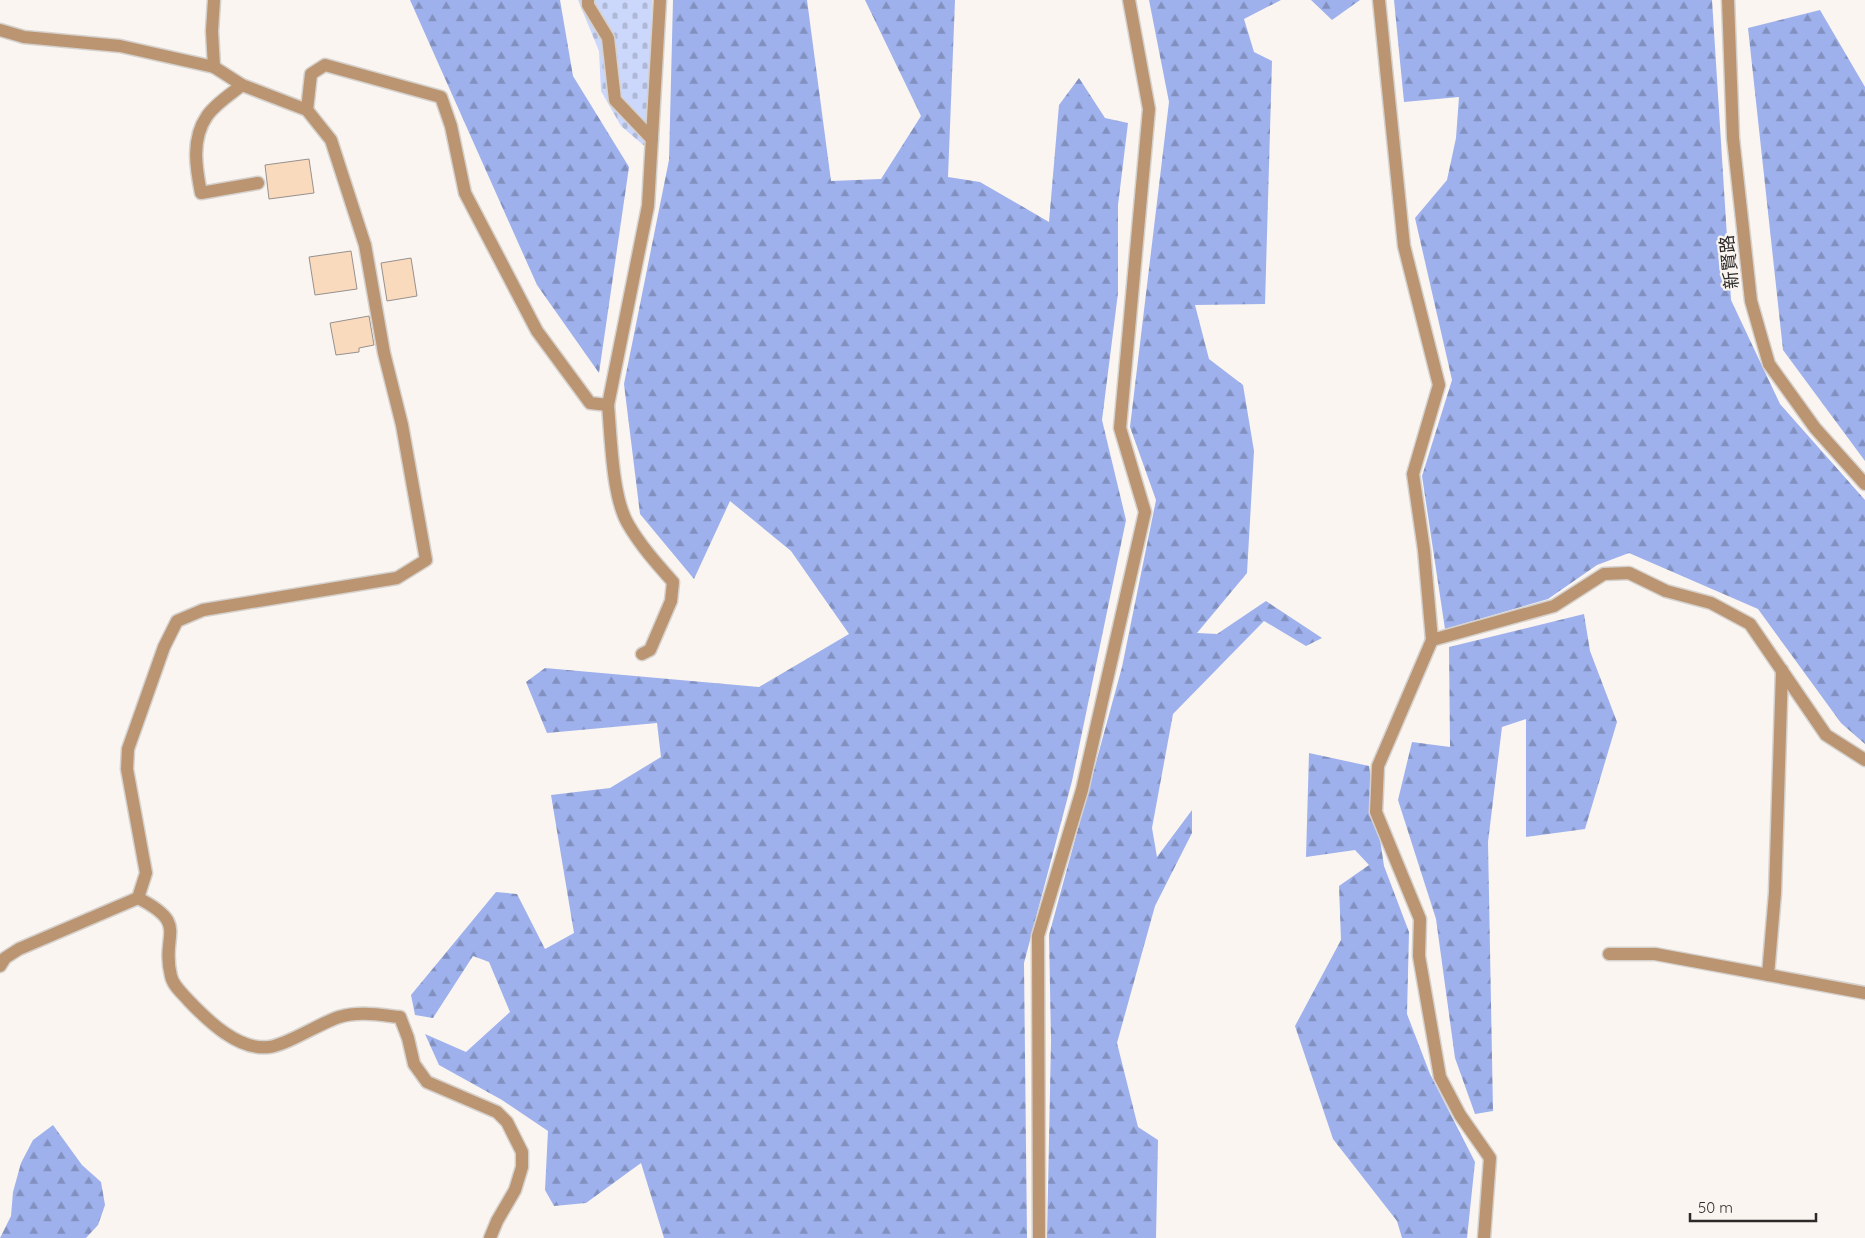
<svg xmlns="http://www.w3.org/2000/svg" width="1865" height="1238" viewBox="0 0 1865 1238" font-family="Quicksand,'Noto Sans TC',sans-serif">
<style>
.forest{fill:url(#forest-firs)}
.cemetery{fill:url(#cemetery-stones)}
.building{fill:#fadabd;stroke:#96918e}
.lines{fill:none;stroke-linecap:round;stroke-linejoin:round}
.minor-casing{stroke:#d5d1cd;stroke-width:15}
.minor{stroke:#bb9572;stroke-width:12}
.labels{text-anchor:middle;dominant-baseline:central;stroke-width:4.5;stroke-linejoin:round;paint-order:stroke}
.street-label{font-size:18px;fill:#2d2b2a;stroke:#faf5f1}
</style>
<defs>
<pattern id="forest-firs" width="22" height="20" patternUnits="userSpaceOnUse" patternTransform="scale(1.25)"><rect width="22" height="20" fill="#9eb1ec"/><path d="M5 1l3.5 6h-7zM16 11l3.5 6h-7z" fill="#8190bf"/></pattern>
<pattern id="cemetery-stones" width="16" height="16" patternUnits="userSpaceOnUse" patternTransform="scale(1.25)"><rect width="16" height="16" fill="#cbd7fb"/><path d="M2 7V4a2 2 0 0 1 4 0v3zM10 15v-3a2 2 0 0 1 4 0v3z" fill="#afb9d7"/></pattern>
</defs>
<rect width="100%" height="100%" fill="#faf5f1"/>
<g class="forest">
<path d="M410,0h150l13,76 56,91 -30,206 -62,-88z"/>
<path d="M673,0h134l24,181 50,-2 40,-63 -56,-116h90l-7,177 32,5 69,40 10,-117 20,-27 26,40 23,5 -10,82v88l-16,127 24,100 -54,261 -48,182 3,275h-363l-23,-75 -55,40 -32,3 -9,-16 3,-59 -46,-31 -63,-35 -14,-31 41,18 44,-40 -21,-50 -16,-6 -40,62 -18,-3 -4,-20 85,-103 21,2 28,55 29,-16 -23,-138 59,-7 51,-31 -4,-34 -110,10 -21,-51 19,-14 214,19 90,-53 -58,-83 -61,-50 -36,78 -54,-65 -16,-130 45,-224z"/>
<path d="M1149,0h132l-37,19 10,33 18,9 -7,243 -70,1 14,54 34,26 11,66 -7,122 -50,60 20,1 49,-33 56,37 -16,8 -42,-25 -91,93 -21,114 5,29 35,-47v23l-37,73 -38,137 21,84 20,13 -2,98h-109l4,-197 -2,-106 73,-268 34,-167 -26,-73 39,-325z"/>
<path d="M1311,0h49l-28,20z"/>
<path d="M1394,0h318l19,300 49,104 85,96v244l-24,-21 -83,-114 -129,-56 -32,12 -49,34 -103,30 -23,-153 30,-96 -37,-162 32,-38 9,-42 3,-41 -55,5z"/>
<path d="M1820,10l45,77v374l-82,-111 -35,-322z"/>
<path d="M1584,614l6,37 27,71 -32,107 -59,8v-118l-24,8 -14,115 5,269 -18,3 -20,-56 -19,-139 -38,-119 14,-58 38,5 -1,-100z"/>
<path d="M1309,753l60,13 15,100 25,66 -2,82 23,60 45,88 -8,76h-65l-5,-17 -64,-82 -38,-113 46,-86 -2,-54 30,-21 -14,-15 -49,7z"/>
<path d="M53,1125l29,40 19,17 4,23 -7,20 -12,13h-86l11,-22 2,-24 8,-29 12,-23z"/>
</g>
<path class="cemetery" d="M578,0h74l-3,150 -28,-24 -20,-35 -2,-40z"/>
<g class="building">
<path d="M309,159l5,34 -45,6 -4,-34z"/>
<path d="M351,251l6,38 -42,6 -6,-38z"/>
<path d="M411,258l6,38 -30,5 -6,-38z"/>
<path d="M369,316l5,29 -15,3v4l-23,3 -6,-32z"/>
</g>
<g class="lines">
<defs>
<g id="minor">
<path d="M588,0v5l20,33 7,62 37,39"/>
<path d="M1379,0l25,246 35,139 -26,89 11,76 8,90 122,-34 50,-32 25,-1 37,18 45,12 39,21 76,111 39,25"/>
<path d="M1728,0l5,138 18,163 18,63 46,64 50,56"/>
<path d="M0,30l24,7 96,9 94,21 28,18 65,25 24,30 34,105 19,108 18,72 24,135 -29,18 -194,32 -26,11 -13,26 -36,102 -1,20 19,104 -8,25 -119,51 -14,9 -5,8"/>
<path d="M214,67l-2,-36 2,-31"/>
<path d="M242,85c-11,9 -27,19 -35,31 -16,23 -11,52 -6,77l57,-10"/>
<path d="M307,110l4,-36 14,-9 116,32 10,29 14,67 72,138 53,72 18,2c3,32 4,92 20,119 12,21 29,40 45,58l-2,19 -21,49 -8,4"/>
<path d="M608,405l40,-199 12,-206"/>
<path d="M1432,640l-54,126 -2,46 44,107 -1,37 21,121 20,38 30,43 -6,80"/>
<path d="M138,898c53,27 22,36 33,78 2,10 12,18 18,25 19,20 50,50 80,46 18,-2 51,-24 70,-30 20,-6 41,-2 61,0l8,21 6,26 13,18 70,30 10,10 15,30v15l-7,23 -18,31 -7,17"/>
<path d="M1609,954h46l210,39"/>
<path d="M1768,975l7,-82 7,-223"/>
<path d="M1039,1238l-1,-302 44,-146 63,-278 -25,-84 29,-319 -20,-109"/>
</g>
</defs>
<use href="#minor" class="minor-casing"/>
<use href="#minor" class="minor"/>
</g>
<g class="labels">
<g class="street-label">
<text transform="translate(1729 262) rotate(-96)">新賢路</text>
</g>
</g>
<path d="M1690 1213v8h126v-8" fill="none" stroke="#2d2b2a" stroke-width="2.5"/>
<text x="1698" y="1213" font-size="15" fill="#2d2b2a" stroke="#faf5f1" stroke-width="4" paint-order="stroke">50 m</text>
</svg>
